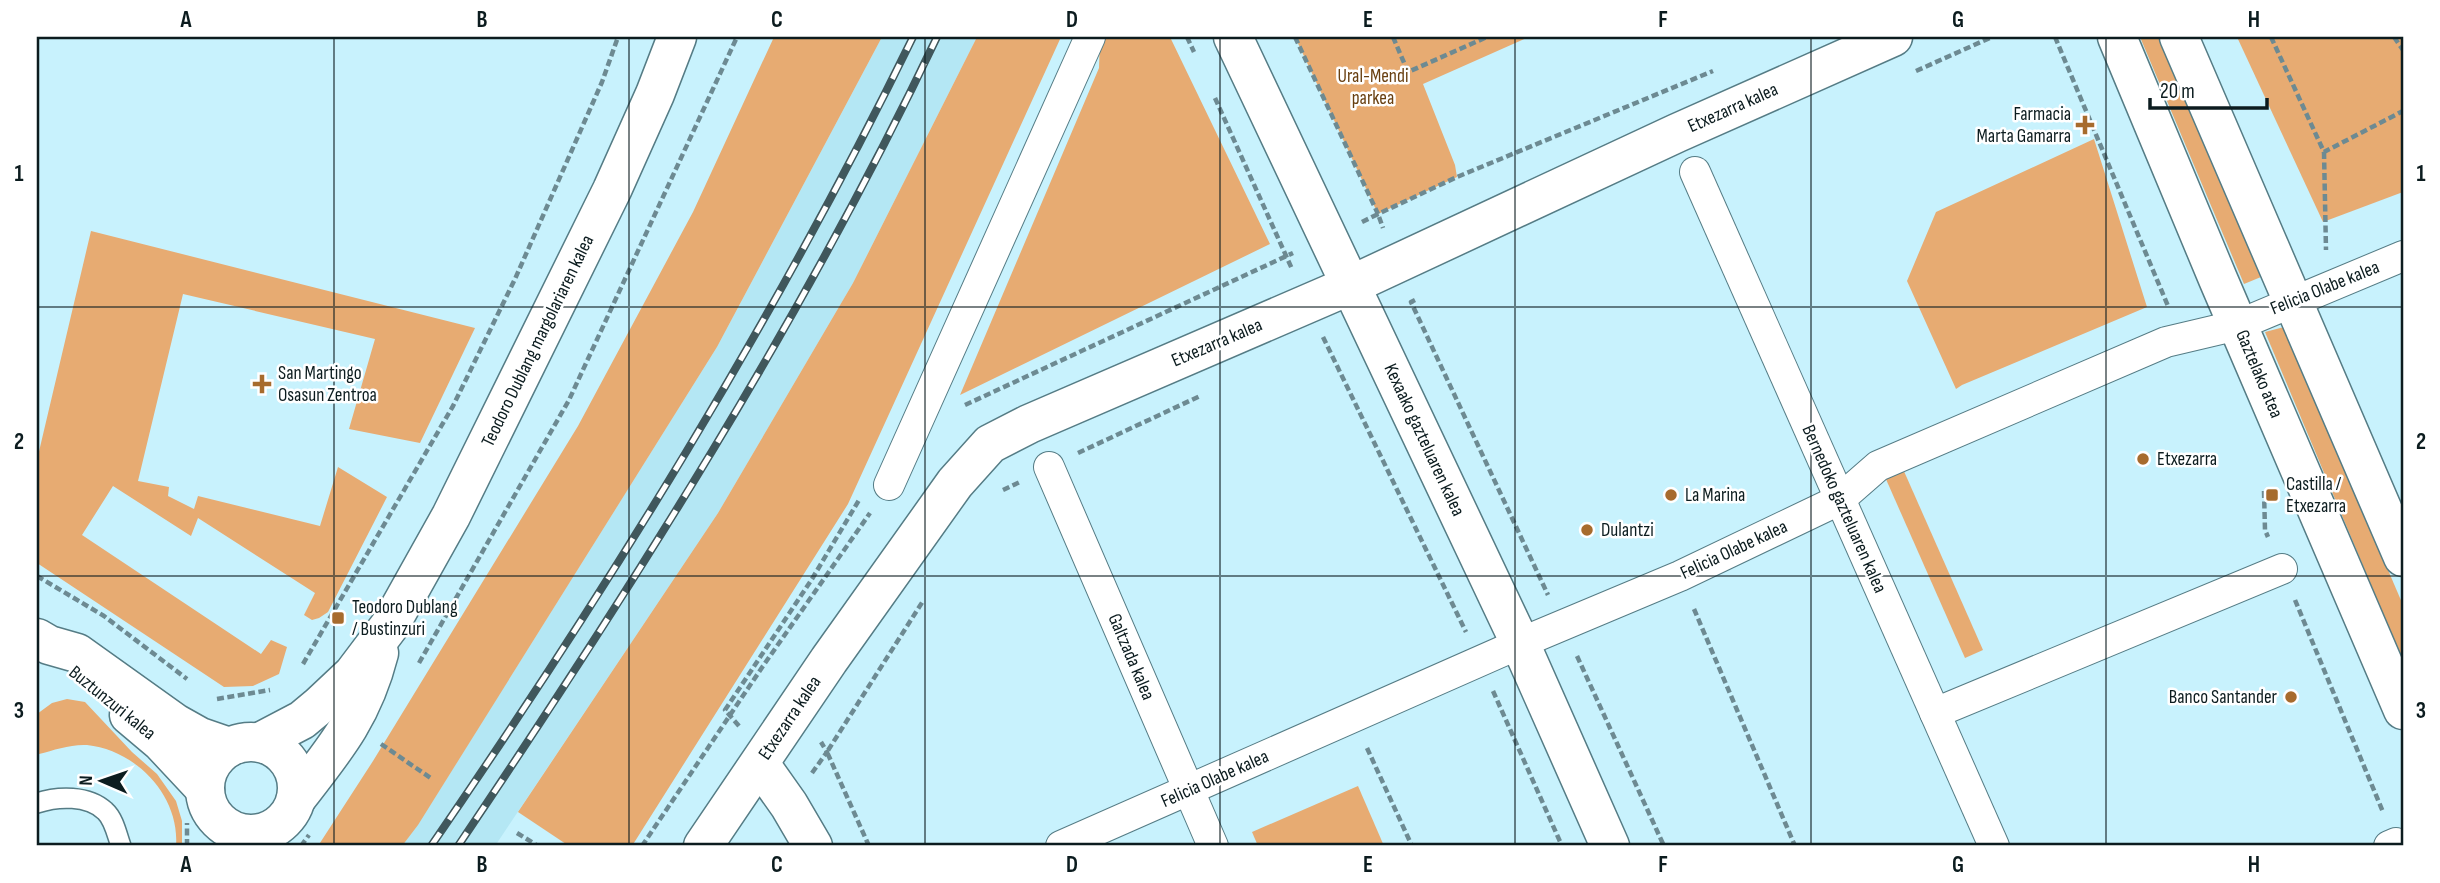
<svg xmlns="http://www.w3.org/2000/svg" width="2440" height="883" viewBox="0 0 2440 883" font-family="'Sofia Sans Condensed',sans-serif">
<style>
.built{fill:#b4e7f4}
.green{fill:#e7ab72}
.lines{fill:none;stroke-linecap:round;stroke-linejoin:round}
.service-casing{stroke:#557c85;stroke-width:22}
.pedestrian-casing{stroke:#557c85;stroke-width:32}
.minor-casing{stroke:#557c85;stroke-width:41}
.primary-casing{stroke:#557c85;stroke-width:41}
.path{stroke:#6d8a92;stroke-width:4.5;stroke-dasharray:7 3.5;stroke-linecap:butt}
.service{stroke:#fff;stroke-width:19}
.pedestrian{stroke:#fff;stroke-width:30}
.minor{stroke:#fff;stroke-width:38}
.primary{stroke:#fff;stroke-width:38}
.rail-casing{stroke:#40575c;stroke-width:8}
.rail{stroke:#fff;stroke-width:5;stroke-dasharray:16;stroke-linecap:butt}
.grid{fill:none;stroke:#0c1c1f;stroke-width:2;stroke-opacity:0.55}
.poi-dot{fill:#a76b2d;stroke:#fff;stroke-width:2.5}
.labels{text-anchor:middle;dominant-baseline:central;stroke-width:5;stroke-linejoin:round;paint-order:stroke}
.park-label{font-size:19px;fill:#683f10;stroke:#fff}
.street-label{font-size:19px;fill:#0c1c1f;stroke:#fff}
.poi-label{font-size:19px;fill:#0c1c1f;stroke:#fff;text-anchor:start}
.neatline{fill:none;stroke:#0c1c1f;stroke-width:2.5}
.grid-label{font-size:23px;text-anchor:middle;font-weight:bold;fill:#0c1c1f}
</style>
<rect width="100%" height="100%" fill="#c8f2fd"/>
<path class="built" d="M882,37h95l-124,246 -135,230 -223,333h-93l32,-47 283,-452z"/>
<g class="green">
<path d="M774,37h108l-165,310 -299,478 -16,21h-84l55,-85 205,-335 115,-214z"/>
<path d="M977,37h84l-213,467 -216,342h-63l-51,-34 200,-299 135,-230z"/>
<path d="M1100,37h70l100,207 -310,151 139,-327z"/>
<path d="M1295,37h234l-106,47 32,81 2,12 -79,37z"/>
<path d="M2140,37h18l103,240 -17,7z"/>
<path d="M2237,37h166v155l-80,30z"/>
<path d="M2094,139l53,168 -185,78 -6,4 -49,-108 29,-69z"/>
<path d="M91,231l384,97 -55,115 -71,-14 26,-90 -192,-45 -45,187 31,6 -1,9 26,13 4,-13 122,30 18,-59 49,30 -59,115 -9,6 -7,2 -8,-5 11,-22 -117,-75 -7,18 -78,-50 -31,49 179,119 10,-14 16,7 -8,27 -26,12 -29,1 -187,-124v-103z"/>
<path d="M2284,327l119,278v56l-138,-329z"/>
<path d="M1903,469l80,181 -18,8 -80,-181z"/>
<path d="M67,699l18,3 47,50 25,22 19,27 6,20v25h-6c4,-50 -40,-96 -89,-101 -16,-1 -33,5 -48,9l-2,-40 15,-11z"/>
<path d="M1358,786l26,60h-126l-6,-14z"/>
</g>
<g class="lines">
<defs>
<path id="service" d="M37,803c21,-7 51,-8 68,8 9,8 12,24 16,35"/>
<g id="pedestrian">
<path d="M1695,172l299,674"/>
<path d="M1049,467l164,379"/>
<path d="M889,485l201,-448"/>
<path d="M1935,713l347,-144"/>
<path d="M1061,846l476,-210 143,-60 159,-76 39,-34 288,-124 72,-17 165,-69"/>
<path d="M2389,846l7,-3"/>
</g>
<g id="minor">
<path d="M1233,37l287,606 90,203"/>
<path d="M37,638l12,7 28,8 98,70 25,14 29,10"/>
<path d="M129,715l32,27 44,47"/>
<path d="M260,742l42,-22 18,-15 33,-31 37,-49 61,-109 161,-326 43,-96 22,-57"/>
<circle cx="251" cy="788" r="46"/>
<path d="M760,764l29,41 24,41"/>
<path d="M296,799c39,-50 67,-83 83,-146"/>
<path d="M703,846l126,-186 126,-177 35,-39 39,-20 322,-139 326,-152 216,-96"/>
</g>
<g id="primary">
<path d="M2117,37l101,242 185,431"/>
<path d="M2179,37l224,520"/>
</g>
</defs>
<use href="#service" class="service-casing"/>
<use href="#pedestrian" class="pedestrian-casing"/>
<use href="#minor" class="minor-casing"/>
<use href="#primary" class="primary-casing"/>
<g class="path">
<path d="M1187,37l7,15"/>
<path d="M1295,37l83,177 79,-37 256,-106"/>
<path d="M1393,37l15,35 79,-35"/>
<path d="M2055,37l113,269"/>
<path d="M2271,37l53,115 79,-41"/>
<path d="M2394,37l9,13"/>
<path d="M1916,71l76,-34"/>
<path d="M1215,98l77,171"/>
<path d="M2324,152l2,98"/>
<path d="M1362,222l16,-8 5,14"/>
<path d="M1415,300l-4,2 137,293"/>
<path d="M1323,337l143,295"/>
<path d="M965,405l328,-152"/>
<path d="M1078,453l122,-57"/>
<path d="M1003,490l17,-8"/>
<path d="M2264,491l1,39 3,7"/>
<path d="M37,576l67,40 83,63"/>
<path d="M2295,600l88,212"/>
<path d="M1694,609l101,237"/>
<path d="M1577,656l87,190"/>
<path d="M419,663l150,-263 168,-363"/>
<path d="M303,664l150,-258 62,-127 87,-197 16,-45"/>
<path d="M1493,691l69,155"/>
<path d="M217,699l53,-9"/>
<path d="M739,726l-14,-16 87,-131 47,-79"/>
<path d="M381,744l51,35"/>
<path d="M1367,748l45,98"/>
<path d="M812,773l15,-21 -6,-10"/>
<path d="M517,833l21,13"/>
<path d="M187,846v-23"/>
<path d="M301,846l8,-11"/>
<path d="M642,846l121,-180 107,-153"/>
<path d="M869,846l-42,-94 96,-151"/>
</g>
<use href="#service" class="service"/>
<use href="#pedestrian" class="pedestrian"/>
<use href="#minor" class="minor"/>
<use href="#primary" class="primary"/>
<defs>
<g id="rail">
<path d="M431,846c178,-259 344,-526 482,-809"/>
<path d="M458,846c175,-260 344,-525 479,-809"/>
</g>
</defs>
<use href="#rail" class="rail-casing"/>
<use href="#rail" class="rail"/>
</g>
<path class="grid" d="M334,37v809M629,37v809M925,37v809M1220,37v809M1515,37v809M1811,37v809M2106,37v809M37,307h2366M37,576h2366"/>
<g class="poi-dot">
<path d="M2081.5 114.5h7v7h7v7h-7v7h-7v-7h-7v-7h7z"/>
<path d="M258.5 373.5h7v7h7v7h-7v7h-7v-7h-7v-7h7z"/>
<circle cx="2143" cy="459" r="7"/>
<circle cx="1671" cy="495" r="7"/>
<rect x="2265" y="488" width="14" height="14" rx="3.5"/>
<circle cx="1587" cy="530" r="7"/>
<rect x="331" y="611" width="14" height="14" rx="3.5"/>
<circle cx="2291" cy="697" r="7"/>
</g>
<g class="labels">
<g class="park-label">
<text x="1373" y="76">Ural-Mendi<tspan x="1373" dy="22">parkea</tspan></text>
</g>
<g class="street-label">
<text transform="translate(1733 108) rotate(-24)">Etxezarra kalea</text>
<text transform="translate(2325 288) rotate(-22)">Felicia Olabe kalea</text>
<text transform="translate(538 341) rotate(-64)">Teodoro Dublang margolariaren kalea</text>
<text transform="translate(1217 343) rotate(-23)">Etxezarra kalea</text>
<text transform="translate(2259 374) rotate(67)">Gaztelako atea</text>
<text transform="translate(1424 440) rotate(65)">Kexaako gazteluaren kalea</text>
<text transform="translate(1844 509) rotate(66)">Bernedoko gazteluaren kalea</text>
<text transform="translate(1734 550) rotate(-25)">Felicia Olabe kalea</text>
<text transform="translate(1131 657) rotate(67)">Galtzada kalea</text>
<text transform="translate(112 703) rotate(39)">Buztunzuri kalea</text>
<text transform="translate(790 718) rotate(-56)">Etxezarra kalea</text>
<text transform="translate(1215 779) rotate(-24)">Felicia Olabe kalea</text>
</g>
<g class="poi-label">
<text x="2071" y="114" text-anchor="end">Farmacia<tspan x="2071" dy="22">Marta Gamarra</tspan></text>
<text x="278" y="373">San Martingo<tspan x="278" dy="22">Osasun Zentroa</tspan></text>
<text x="2157" y="459">Etxezarra</text>
<text x="2286" y="484">Castilla /<tspan x="2286" dy="22">Etxezarra</tspan></text>
<text x="1685" y="495">La Marina</text>
<text x="1601" y="530">Dulantzi</text>
<text x="352" y="607">Teodoro Dublang<tspan x="352" dy="22">/ Bustinzuri</tspan></text>
<text x="2277" y="697" text-anchor="end">Banco Santander</text>
</g>
</g>
<rect width="2440" height="883" fill="none" stroke="#ffffff" stroke-width="77"/>
<g transform="translate(102 781) rotate(272)" stroke="#ffffff" stroke-width="5" paint-order="stroke">
<path d="M0-5L12 26L0 18L-12 26Z" fill="#0c1c1f"/>
<text y="-10" font-size="19" font-weight="bold" text-anchor="middle" fill="#0c1c1f">N</text>
</g>
<path d="M2150 98v10h117v-10" fill="none" stroke="#0c1c1f" stroke-width="3.5"/>
<text x="2160" y="98" font-size="21" fill="#0c1c1f" stroke="#ffffff" stroke-width="5" paint-order="stroke">20 m</text>
<rect x="38" y="38" width="2364" height="806" class="neatline"/>
<g class="grid-label">
<text x="186" y="27">A</text>
<text x="482" y="27">B</text>
<text x="777" y="27">C</text>
<text x="1072" y="27">D</text>
<text x="1368" y="27">E</text>
<text x="1663" y="27">F</text>
<text x="1958" y="27">G</text>
<text x="2254" y="27">H</text>
<text x="19" y="181">1</text>
<text x="2421" y="181">1</text>
<text x="19" y="449">2</text>
<text x="2421" y="449">2</text>
<text x="19" y="718">3</text>
<text x="2421" y="718">3</text>
<text x="186" y="872">A</text>
<text x="482" y="872">B</text>
<text x="777" y="872">C</text>
<text x="1072" y="872">D</text>
<text x="1368" y="872">E</text>
<text x="1663" y="872">F</text>
<text x="1958" y="872">G</text>
<text x="2254" y="872">H</text>
</g>
</svg>
